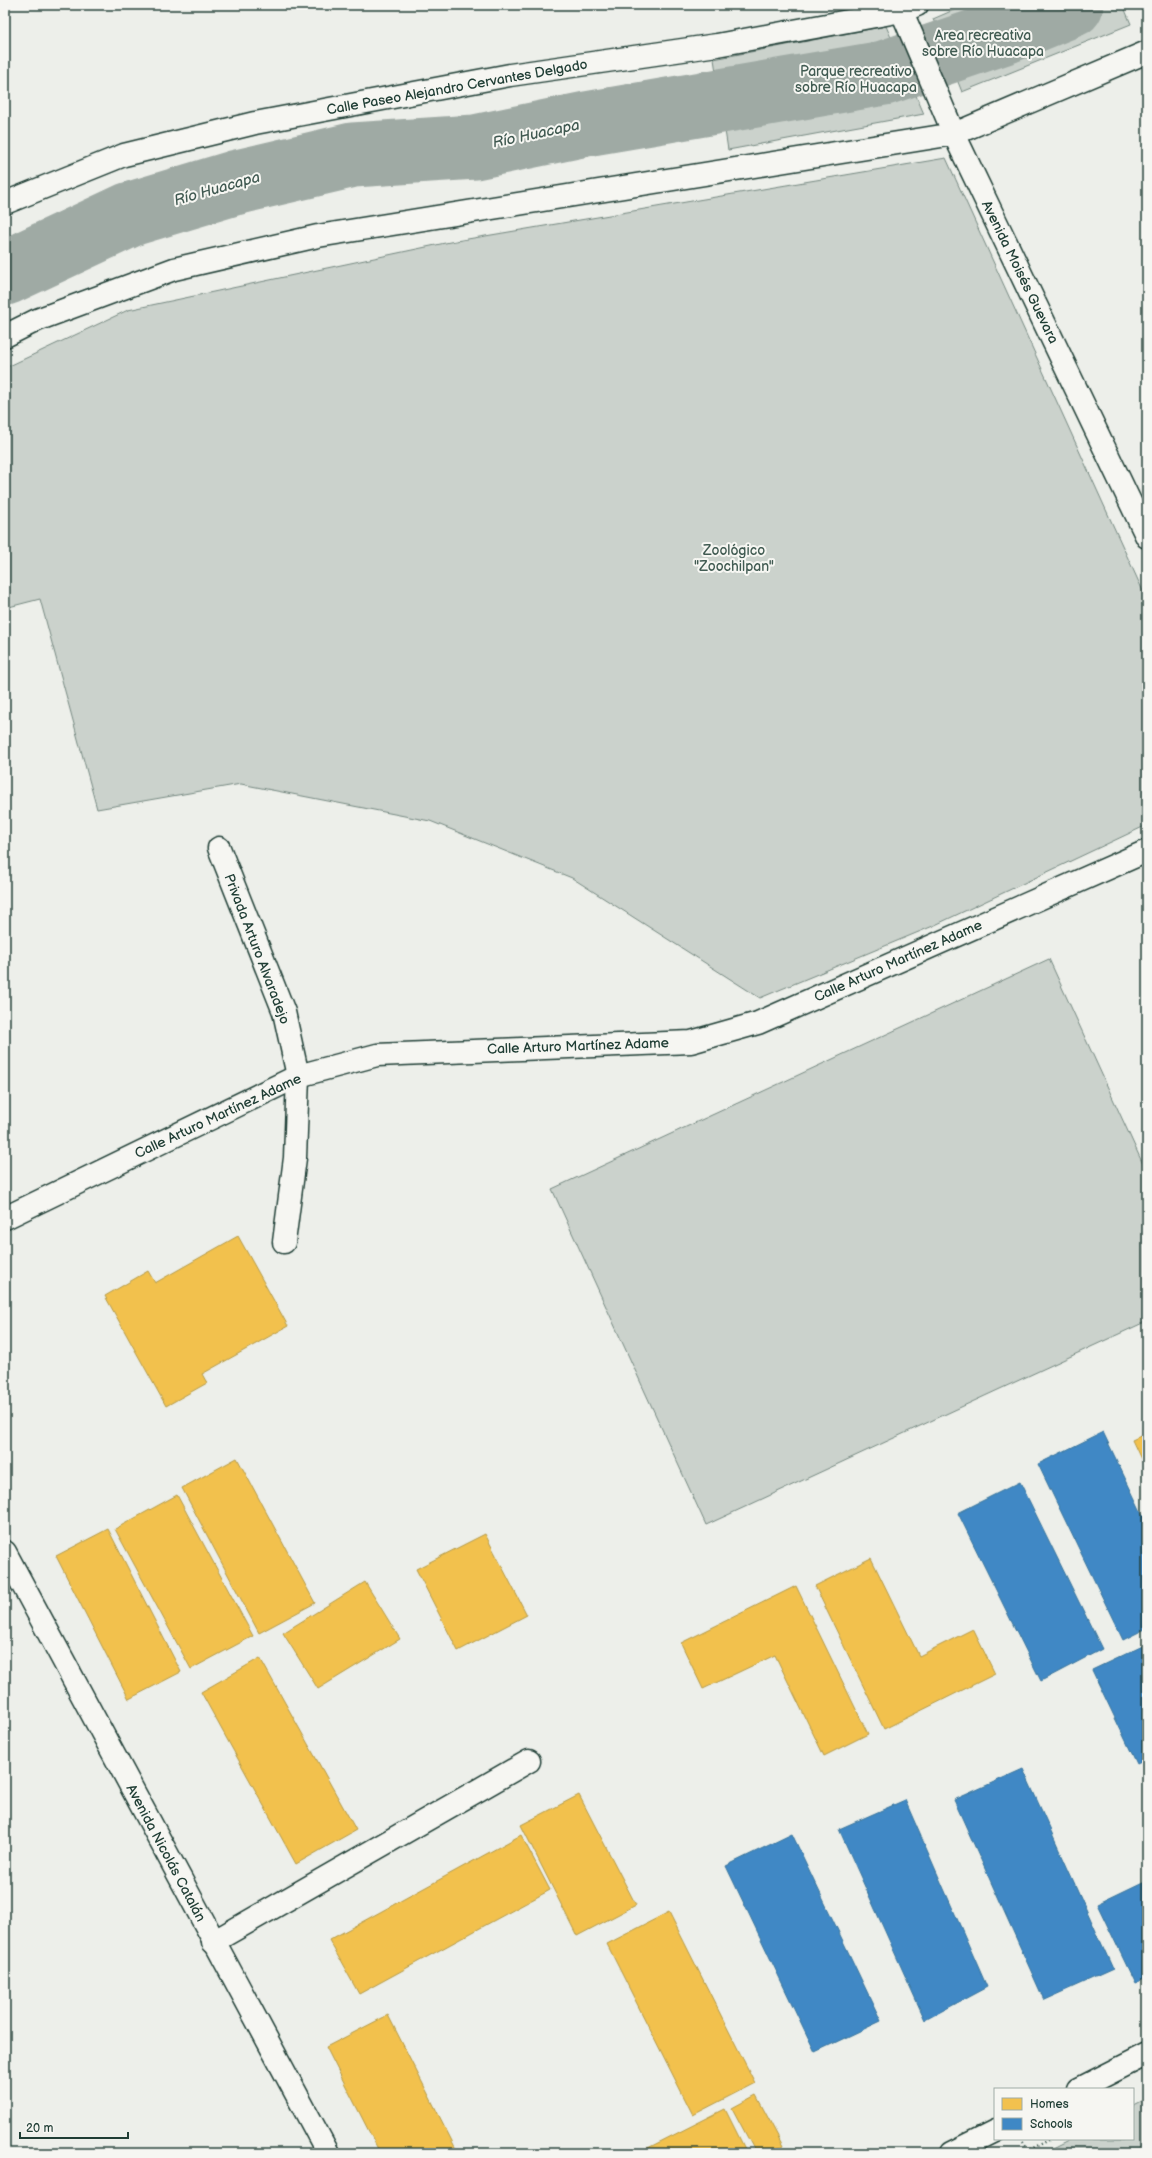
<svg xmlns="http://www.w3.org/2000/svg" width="1152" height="2158" viewBox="0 0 1152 2158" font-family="'Balsamiq Sans',sans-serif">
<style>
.green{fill:#cbd2cc;stroke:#758880}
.homes{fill:#f2c14e;stroke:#b39946}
.schools{fill:#3f88c5;stroke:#35729a}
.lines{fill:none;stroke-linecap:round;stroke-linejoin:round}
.river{stroke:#9faaa4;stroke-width:65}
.minor-casing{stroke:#1f3d34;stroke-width:25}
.major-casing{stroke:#1f3d34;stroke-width:25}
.path{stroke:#1f3d34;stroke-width:2.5;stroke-dasharray:1 3;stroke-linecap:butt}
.minor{stroke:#f6f6f2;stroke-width:22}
.major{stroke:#f6f6f2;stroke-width:22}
.labels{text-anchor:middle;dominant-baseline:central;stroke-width:4;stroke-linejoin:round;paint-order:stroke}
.park-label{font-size:14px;fill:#415b52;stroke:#f6f6f2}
.street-label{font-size:14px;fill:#1f3d34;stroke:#f6f6f2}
.water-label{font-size:15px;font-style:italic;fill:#3f5850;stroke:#f6f6f2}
</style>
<rect width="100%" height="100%" fill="#edefea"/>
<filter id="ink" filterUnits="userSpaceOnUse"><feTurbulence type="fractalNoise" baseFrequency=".025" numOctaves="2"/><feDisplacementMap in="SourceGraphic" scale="8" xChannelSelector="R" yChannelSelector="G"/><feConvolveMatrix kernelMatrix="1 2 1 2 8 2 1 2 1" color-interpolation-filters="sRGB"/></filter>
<g filter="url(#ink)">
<g class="green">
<path d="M965,5h158l8,19 -169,68 -29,-73z"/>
<path d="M886,26l38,88 -196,36 -14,-91z"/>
<path d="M946,158l201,442v225l-214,101 -173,72 -188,-120 -142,-57 -189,-37 -144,25 -57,-210 -35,9v-240l123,-58 322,-68z"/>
<path d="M1049,959l98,214v148l-441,204 -154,-336z"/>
<path d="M1147,2099v54h-105l28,-14h63v-33z"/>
</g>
<g class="homes">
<path d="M238,1236l50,90 -86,48 5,9 -41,23 -61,-110 43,-25 7,12z"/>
<path d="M1147,1433v39l-15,-32z"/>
<path d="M237,1458l78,145 -56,30 -77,-145z"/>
<path d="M177,1495l76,141 -62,33 -76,-140z"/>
<path d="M108,1529l73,143 -52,27 -73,-143z"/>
<path d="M485,1534l42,81 -69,36 -42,-82z"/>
<path d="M871,1558l48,98 54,-27 22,45 -111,55 -69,-143z"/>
<path d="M365,1582l35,57 -82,50 -35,-56z"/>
<path d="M796,1586l72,148 -44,22 -49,-101 -72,34 -22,-46z"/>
<path d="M260,1658l96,172 -60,34 -95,-172z"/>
<path d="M579,1795l57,110 -59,31 -56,-111z"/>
<path d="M521,1835l29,55 -191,104 -30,-54z"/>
<path d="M669,1912l86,171 -62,32 -86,-171z"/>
<path d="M388,2015l70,138h-78l-54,-106z"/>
<path d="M756,2095l27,51 -13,7h-14l-24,-45z"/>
<path d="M725,2109l22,44h-109z"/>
</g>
<g class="schools">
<path d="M1103,1432l44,92v104l-24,12 -85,-176z"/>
<path d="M1020,1482l82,167 -61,32 -83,-168z"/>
<path d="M1147,1644v115l-10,5 -45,-94z"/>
<path d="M1023,1769l90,200 -69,31 -90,-200z"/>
<path d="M905,1800l82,187 -62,33 -86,-191z"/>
<path d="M792,1834l89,187 -66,31 -89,-186z"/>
<path d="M1147,1880v98l-12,5 -38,-79z"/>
</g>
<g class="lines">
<path class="river" d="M5,273l126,-59 103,-31 119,-28 122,-8 111,-23 298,-51 123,-42 64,-26"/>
<defs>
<g id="minor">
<path d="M899,5l55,129 193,403"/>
<path d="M219,848l65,164 14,64 -3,82 -11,84"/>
<path d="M5,1218l293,-142 79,-21 314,-13 67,-19 389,-172"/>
<path d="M5,1552l323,601"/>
<path d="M213,1942l316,-181"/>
</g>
<g id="major">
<path d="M5,203l119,-48 131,-32 255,-48 207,-30 104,-19 81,-15 15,-6"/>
<path d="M5,336l32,-16 137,-51 144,-33 636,-102 193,-82"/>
<path d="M1078,2089l69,-35"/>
<path d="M951,2153l44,-22"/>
</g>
</defs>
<use href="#minor" class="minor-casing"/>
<use href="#major" class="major-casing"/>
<g class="path">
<path d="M1023,2143l8,10"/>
<path d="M1023,2153l28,-14"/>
</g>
<use href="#minor" class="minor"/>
<use href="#major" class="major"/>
</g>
</g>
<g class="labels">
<g class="park-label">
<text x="983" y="35">Area recreativa<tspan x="983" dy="16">sobre Río Huacapa</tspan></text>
<text x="856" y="71">Parque recreativo<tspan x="856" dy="16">sobre Río Huacapa</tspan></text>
<text x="734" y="550">Zoológico<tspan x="734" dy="16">"Zoochilpan"</tspan></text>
</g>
<g class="street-label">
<text transform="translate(457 87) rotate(-10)">Calle Paseo Alejandro Cervantes Delgado</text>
<text transform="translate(1020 272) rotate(64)">Avenida Moisés Guevara</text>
<text transform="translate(257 949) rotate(69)">Privada Arturo Alvaradejo</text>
<text transform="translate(898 961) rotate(-24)">Calle Arturo Martínez Adame</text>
<text transform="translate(578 1046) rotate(-2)">Calle Arturo Martínez Adame</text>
<text transform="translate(218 1116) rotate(-25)">Calle Arturo Martínez Adame</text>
<text transform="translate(166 1853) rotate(62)">Avenida Nicolás Catalán</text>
</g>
<g class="water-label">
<text transform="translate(536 134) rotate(-12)">Río Huacapa</text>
<text transform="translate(217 189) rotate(-16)">Río Huacapa</text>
</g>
</g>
<rect width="1152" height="2158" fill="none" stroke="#f6f6f2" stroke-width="20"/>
<rect x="10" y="10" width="1132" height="2138" fill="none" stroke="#1f3d34" stroke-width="1.5" filter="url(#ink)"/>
<rect x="994" y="2088" width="140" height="52" fill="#f6f6f2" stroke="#a0aca6"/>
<rect x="1002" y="2098" width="20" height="12" fill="#f2c14e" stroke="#a0aca6"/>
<text x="1030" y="2108" font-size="12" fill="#1f3d34">Homes</text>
<rect x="1002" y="2118" width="20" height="12" fill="#3f88c5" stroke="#a0aca6"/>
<text x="1030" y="2128" font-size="12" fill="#1f3d34">Schools</text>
<path d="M20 2132v6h108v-6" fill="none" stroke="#1f3d34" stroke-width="2"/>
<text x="26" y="2132" font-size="12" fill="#1f3d34" stroke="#f6f6f2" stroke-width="3" paint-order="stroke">20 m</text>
</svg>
